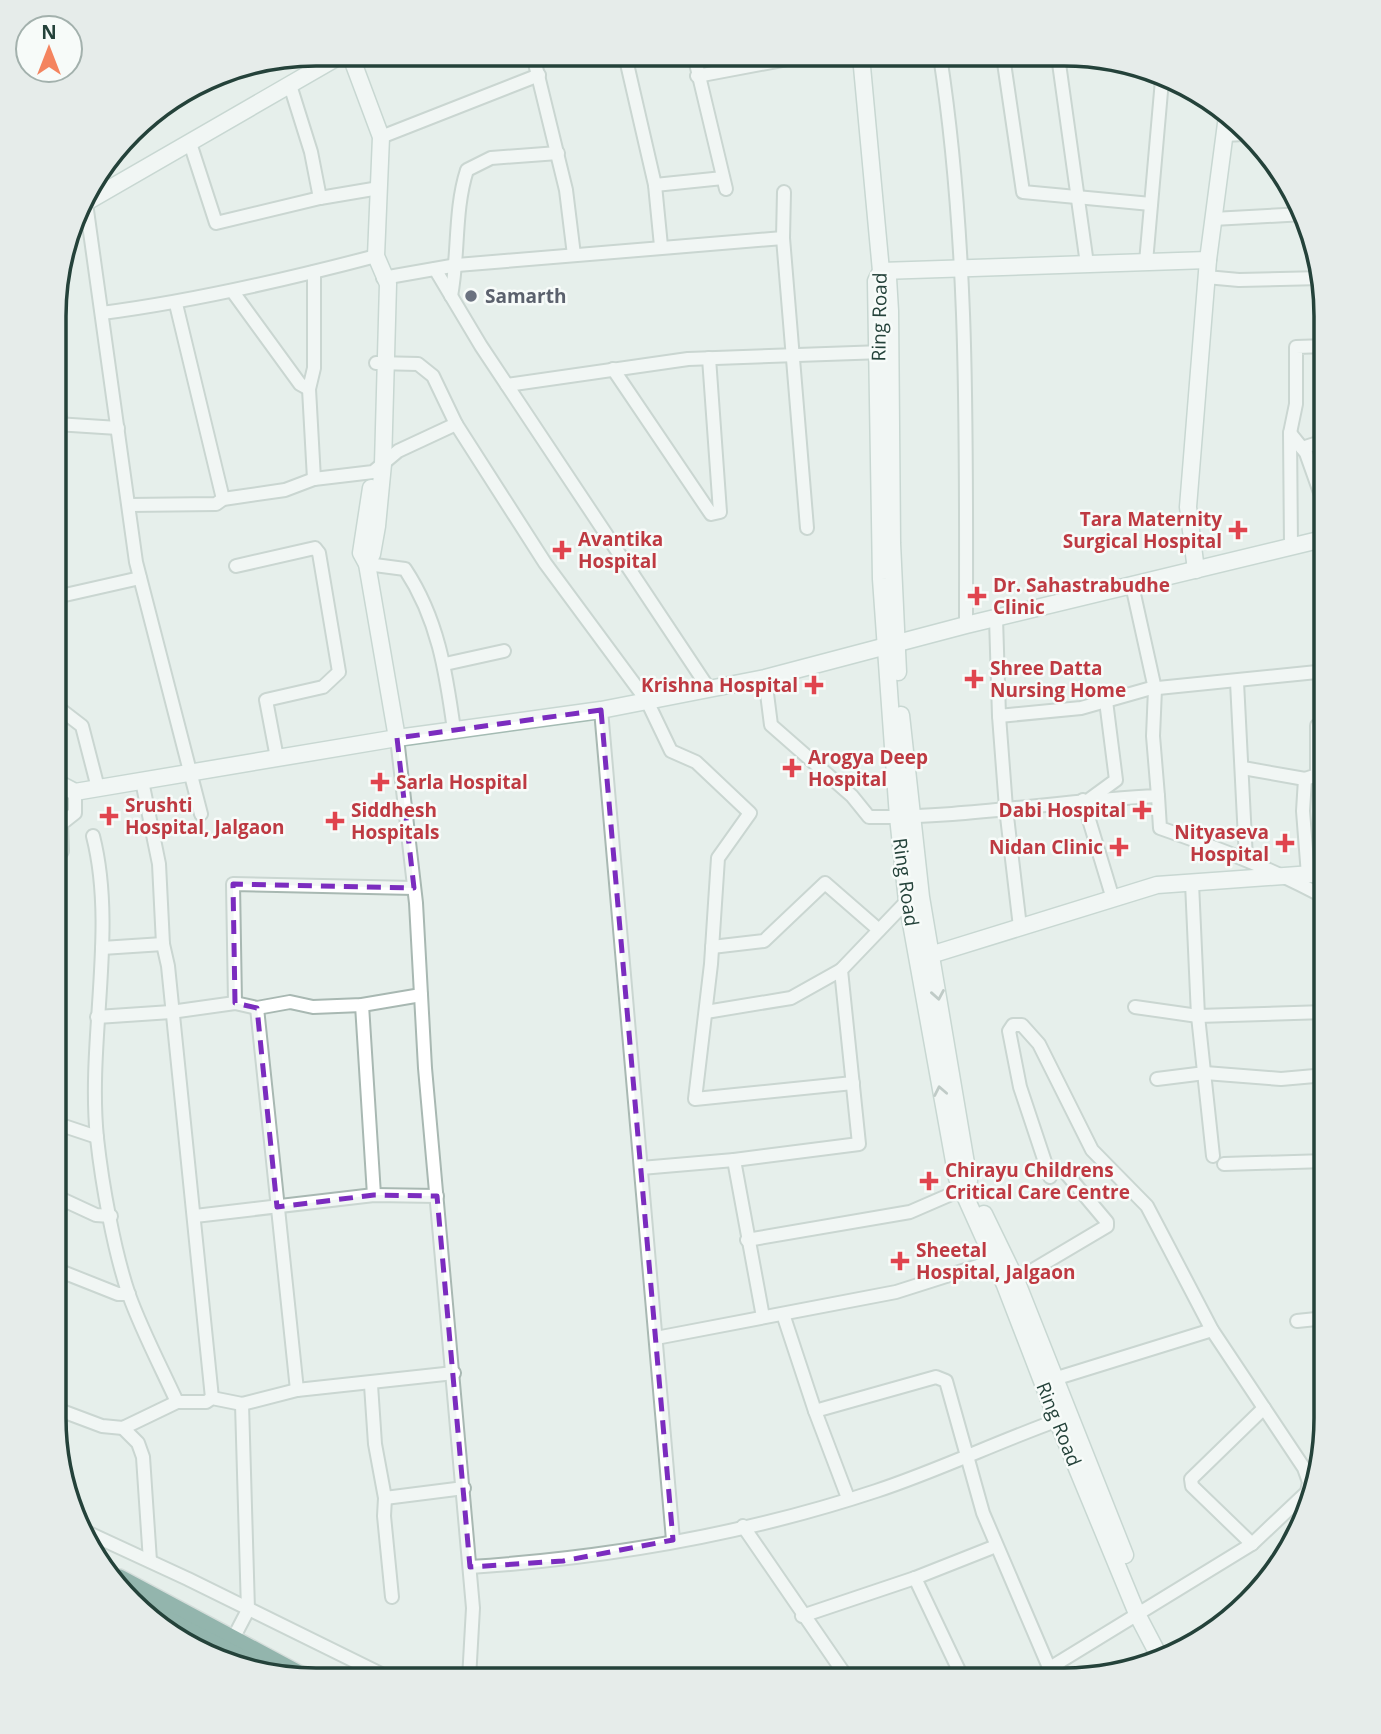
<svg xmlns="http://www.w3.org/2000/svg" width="1381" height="1734" viewBox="0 0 1381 1734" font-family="'Open Sans',sans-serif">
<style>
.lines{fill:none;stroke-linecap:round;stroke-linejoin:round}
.street-casing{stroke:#a8b8b2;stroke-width:16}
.secondary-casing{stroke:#a4bbb3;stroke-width:19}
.highway-casing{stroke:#c2cac8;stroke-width:24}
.street{stroke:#fff;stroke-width:12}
.secondary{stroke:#fff;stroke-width:16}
.highway{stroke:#2f6f62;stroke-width:21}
.rail-casing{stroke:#5f7d75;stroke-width:5}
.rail{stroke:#f7fbf9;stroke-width:2.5;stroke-dasharray:8;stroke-linecap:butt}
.oneway{stroke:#92a09c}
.marked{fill:none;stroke:#7b2cbf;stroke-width:5;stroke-dasharray:14 9;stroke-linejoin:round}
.worship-dot{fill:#6b7280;stroke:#f7fbf9;stroke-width:2.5}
.health-dot{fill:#e0444e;stroke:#f7fbf9;stroke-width:2.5}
.labels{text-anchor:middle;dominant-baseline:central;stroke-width:5;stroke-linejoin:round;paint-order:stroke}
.worship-label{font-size:19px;font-weight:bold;fill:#5b616d;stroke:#f7fbf9;text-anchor:start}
.street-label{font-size:19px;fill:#24423a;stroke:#f7fbf9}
.health-label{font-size:19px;font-weight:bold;fill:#be3a42;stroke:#f7fbf9;text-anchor:start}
.rim{fill:none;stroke:#24423a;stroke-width:3.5}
</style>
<rect width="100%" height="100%" fill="#e6efeb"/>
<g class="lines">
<defs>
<g id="street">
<path d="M533,55l33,135 8,65"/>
<path d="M625,55l30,130 6,61"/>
<path d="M694,55l32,134"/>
<path d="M940,56c29,188 26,379 26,569"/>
<path d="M1003,56l20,136 128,12"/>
<path d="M1058,56l29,208"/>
<path d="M697,76l91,-17v-3"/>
<path d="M290,85l21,67 9,46"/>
<path d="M1224,135l20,-1"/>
<path d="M381,137l158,-62"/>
<path d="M190,143l26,80 104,-25 59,-10"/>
<path d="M655,185l68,-7"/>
<path d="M784,192l-1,46 24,290"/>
<path d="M86,203l50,359 65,252"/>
<path d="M1213,219l91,-5"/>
<path d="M1146,262l16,-182"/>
<path d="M435,269l46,77 228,343"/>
<path d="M314,272v96l-5,21 5,90"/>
<path d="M1206,277l33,3 83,-2"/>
<path d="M383,278l74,-13 326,-27"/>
<path d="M233,292l67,92 9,5"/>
<path d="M451,296c8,-41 3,-86 16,-126l24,-12 67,-5"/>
<path d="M176,304l47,195"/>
<path d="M102,313c93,-12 183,-33 274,-57"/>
<path d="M376,363l42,1 15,12 23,48 89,139 102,138 24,50 25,11 54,51 -32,45 -7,106 -16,135 158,-16"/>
<path d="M613,369l98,145 9,-2 -11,-154"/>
<path d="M507,385l181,-26 195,-7"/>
<path d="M56,394l5,30"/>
<path d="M56,424l62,4"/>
<path d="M1290,433l16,20 21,59"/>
<path d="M1302,448l25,-8"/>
<path d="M129,505l87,-1 7,-5 62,-9 29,-11 59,-7 25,-21 58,-27"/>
<path d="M1291,547l-1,-114 6,-29v-57l31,-1"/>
<path d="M367,564l38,5c33,50 41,103 49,161"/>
<path d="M236,566l79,-18 4,5 20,119 -16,15 -57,13 11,58"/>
<path d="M56,597l84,-19"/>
<path d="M996,618l3,98 82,-8 67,-19 179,-18"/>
<path d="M445,664l59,-13"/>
<path d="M765,678l6,47 81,71 17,21c96,1 193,-17 289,-21l-5,-60 2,-47 -23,-104"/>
<path d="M1237,682l9,177"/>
<path d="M56,706l26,20 16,62"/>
<path d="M601,710l72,830"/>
<path d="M999,716l7,92 14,119"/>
<path d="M397,738l19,165 9,165 48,540 -4,71"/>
<path d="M1243,768l62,11"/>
<path d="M142,781l17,83 4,80 5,22 44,432"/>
<path d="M1158,796l2,32c58,20 113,41 166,70"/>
<path d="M1090,799l26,-19 -10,-79"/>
<path d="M1083,800l30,99"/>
<path d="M93,836c24,94 -6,204 4,302 5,46 17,113 32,157 13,36 32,72 48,107"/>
<path d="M55,862l7,-11 -1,-27 14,-11v-21"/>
<path d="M1308,875l-5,-64 2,-32 12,-4v-49l10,-3"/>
<path d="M1192,883l6,133 15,140"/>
<path d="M712,947l52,-6 61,-58 54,47"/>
<path d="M102,948l61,-4"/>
<path d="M235,1003l-2,-119 181,4"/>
<path d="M362,1005l12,190"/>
<path d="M1135,1007l63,9 128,-4"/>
<path d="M257,1008l40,382"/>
<path d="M706,1012l85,-14 50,-28"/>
<path d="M97,1017l74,-5 64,-9 22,5 33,-6 23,5 49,-2 59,-10"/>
<path d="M1157,1079l48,-6 76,6 45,-4"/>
<path d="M55,1123l42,14"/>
<path d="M1224,1164l102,-3"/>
<path d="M641,1168l93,-8"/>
<path d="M55,1196l41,19 15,1"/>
<path d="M195,1216l179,-21 63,1"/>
<path d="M747,1240l163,-28 60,-26"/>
<path d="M55,1269l63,25h11"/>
<path d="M1016,1280l91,-54v-4l-42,-50"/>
<path d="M783,1314l32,97 121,-34 10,4 37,132 71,166"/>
<path d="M763,1317l-29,-157 125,-16 -18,-174 66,-69 7,-2"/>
<path d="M1297,1321l29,-3"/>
<path d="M656,1338l240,-46 107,-34"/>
<path d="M1054,1379l158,-49"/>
<path d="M371,1385l4,59 10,54 -1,18 8,81"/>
<path d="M54,1408l48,18 21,2 54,-26h29l6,-4 30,6 55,-14 157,-17"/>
<path d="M815,1411l33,87"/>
<path d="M123,1428l15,15 5,14 7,104"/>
<path d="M385,1498l79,-10"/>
<path d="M743,1526l105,153"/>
<path d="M82,1530l106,49 203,100"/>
<path d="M1252,1544l-60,-58 -1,-7 73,-71"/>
<path d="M470,1567c136,-9 276,-33 406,-76 64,-21 125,-51 188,-73"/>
<path d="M915,1578l48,101"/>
<path d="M802,1616l113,-38 81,-32"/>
<path d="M235,1646l1,-13 12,-23 -6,-206"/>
<path d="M1048,1669l204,-125 55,-52 2,-10 -5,-14 -92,-138 -65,-124 -55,-56 -53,-106 -17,-19h-9l-4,6 11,56 30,90"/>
</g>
<g id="secondary">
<path d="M350,54l31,83 -5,119 12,28 -5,180 -6,62 -5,28 -5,10"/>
<path d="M861,56l20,215 -5,10 5,298 17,238 9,84 50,277 48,107 52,135 81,196 21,40"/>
<path d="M83,204l260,-150"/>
<path d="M881,271l7,7 2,33 2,232 6,129"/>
<path d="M881,271l327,-11"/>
<path d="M371,488l-10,65 6,11 30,174"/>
<path d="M1196,570l-8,-63 20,-247 19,-144"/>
<path d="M901,715l20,182 48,284"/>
<path d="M56,782l19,10 322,-54 204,-28 164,-32 201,-53 361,-87"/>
<path d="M924,957l233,-72 169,-12"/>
<path d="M984,1214l32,66 109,275"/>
</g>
<g id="highway">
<path d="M119,1580l185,99"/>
<path d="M169,1623l80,41"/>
</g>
</defs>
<use href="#street" class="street-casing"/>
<use href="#secondary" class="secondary-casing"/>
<use href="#highway" class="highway-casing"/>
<use href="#street" class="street"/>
<use href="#secondary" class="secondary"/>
<use href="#highway" class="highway"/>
<defs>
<path id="rail" d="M142,121l114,-57"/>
</defs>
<use href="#rail" class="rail-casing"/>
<use href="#rail" class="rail"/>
</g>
<defs><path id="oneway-chevron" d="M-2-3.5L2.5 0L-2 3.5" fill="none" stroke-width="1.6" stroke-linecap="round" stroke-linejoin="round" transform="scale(1.75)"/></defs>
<g class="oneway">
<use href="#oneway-chevron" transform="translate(938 995) rotate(80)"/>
<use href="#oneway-chevron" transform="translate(940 1091) rotate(-101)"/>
</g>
<path d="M0 0H1381V1734H0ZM601,710l72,830 -110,21 -93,6 -33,-371 -63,-1 -97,12 -20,-199 -22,-5 -2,-119 181,4 -17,-150z" fill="#e6efeb" fill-opacity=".55" fill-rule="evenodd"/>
<path class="marked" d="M601,710l72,830 -110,21 -93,6 -33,-371 -63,-1 -97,12 -20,-199 -22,-5 -2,-119 181,4 -17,-150z"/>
<circle class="worship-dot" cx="471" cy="296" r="7"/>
<g class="health-dot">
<path d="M1234.5 519.5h7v7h7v7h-7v7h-7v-7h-7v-7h7z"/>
<path d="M558.5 539.5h7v7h7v7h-7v7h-7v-7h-7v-7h7z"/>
<path d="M973.5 585.5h7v7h7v7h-7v7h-7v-7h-7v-7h7z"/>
<path d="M970.5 668.5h7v7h7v7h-7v7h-7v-7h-7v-7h7z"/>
<path d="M810.5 674.5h7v7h7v7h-7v7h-7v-7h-7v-7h7z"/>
<path d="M788.5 757.5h7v7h7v7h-7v7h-7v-7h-7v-7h7z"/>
<path d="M376.5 771.5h7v7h7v7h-7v7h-7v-7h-7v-7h7z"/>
<path d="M1138.5 799.5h7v7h7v7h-7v7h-7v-7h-7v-7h7z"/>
<path d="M105.5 805.5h7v7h7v7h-7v7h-7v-7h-7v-7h7z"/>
<path d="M331.5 810.5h7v7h7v7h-7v7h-7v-7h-7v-7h7z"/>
<path d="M1281.5 832.5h7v7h7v7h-7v7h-7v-7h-7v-7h7z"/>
<path d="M1115.5 836.5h7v7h7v7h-7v7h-7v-7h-7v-7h7z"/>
<path d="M925.5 1170.5h7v7h7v7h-7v7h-7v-7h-7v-7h7z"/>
<path d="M896.5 1250.5h7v7h7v7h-7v7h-7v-7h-7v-7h7z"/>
</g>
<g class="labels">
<g class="worship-label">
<text x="485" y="296">Samarth</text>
</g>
<g class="street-label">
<text transform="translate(879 317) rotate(-89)">Ring Road</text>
<text transform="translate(906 882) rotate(82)">Ring Road</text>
<text transform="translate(1059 1424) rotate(68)">Ring Road</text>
</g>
<g class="health-label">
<text x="1222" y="519" text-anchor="end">Tara Maternity<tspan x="1222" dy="22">Surgical Hospital</tspan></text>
<text x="578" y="539">Avantika<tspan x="578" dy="22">Hospital</tspan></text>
<text x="993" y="585">Dr. Sahastrabudhe<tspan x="993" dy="22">Clinic</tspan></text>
<text x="990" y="668">Shree Datta<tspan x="990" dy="22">Nursing Home</tspan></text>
<text x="798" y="685" text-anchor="end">Krishna Hospital</text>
<text x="808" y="757">Arogya Deep<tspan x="808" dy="22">Hospital</tspan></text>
<text x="396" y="782">Sarla Hospital</text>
<text x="125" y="805">Srushti<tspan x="125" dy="22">Hospital, Jalgaon</tspan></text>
<text x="351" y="810">Siddhesh<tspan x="351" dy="22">Hospitals</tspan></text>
<text x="1126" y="810" text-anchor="end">Dabi Hospital</text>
<text x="1269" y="832" text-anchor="end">Nityaseva<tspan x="1269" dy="22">Hospital</tspan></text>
<text x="1103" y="847" text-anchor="end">Nidan Clinic</text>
<text x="945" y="1170">Chirayu Childrens<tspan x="945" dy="22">Critical Care Centre</tspan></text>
<text x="916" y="1250">Sheetal<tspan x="916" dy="22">Hospital, Jalgaon</tspan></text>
</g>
</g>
<path d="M0 0H1381V1734H0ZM316 66H1064A250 250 0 0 1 1314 316V1418A250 250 0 0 1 1064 1668H316A250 250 0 0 1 66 1418V316A250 250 0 0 1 316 66Z" fill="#e6ecea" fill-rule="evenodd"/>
<path class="rim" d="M316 66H1064A250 250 0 0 1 1314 316V1418A250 250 0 0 1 1064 1668H316A250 250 0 0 1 66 1418V316A250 250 0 0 1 316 66Z"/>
<g transform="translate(49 49)"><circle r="33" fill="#f7fbf9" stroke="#a3b1ad" stroke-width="2"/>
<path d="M0-5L12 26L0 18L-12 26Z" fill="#f4845f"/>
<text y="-10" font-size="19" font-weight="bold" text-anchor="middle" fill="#24423a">N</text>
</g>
</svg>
